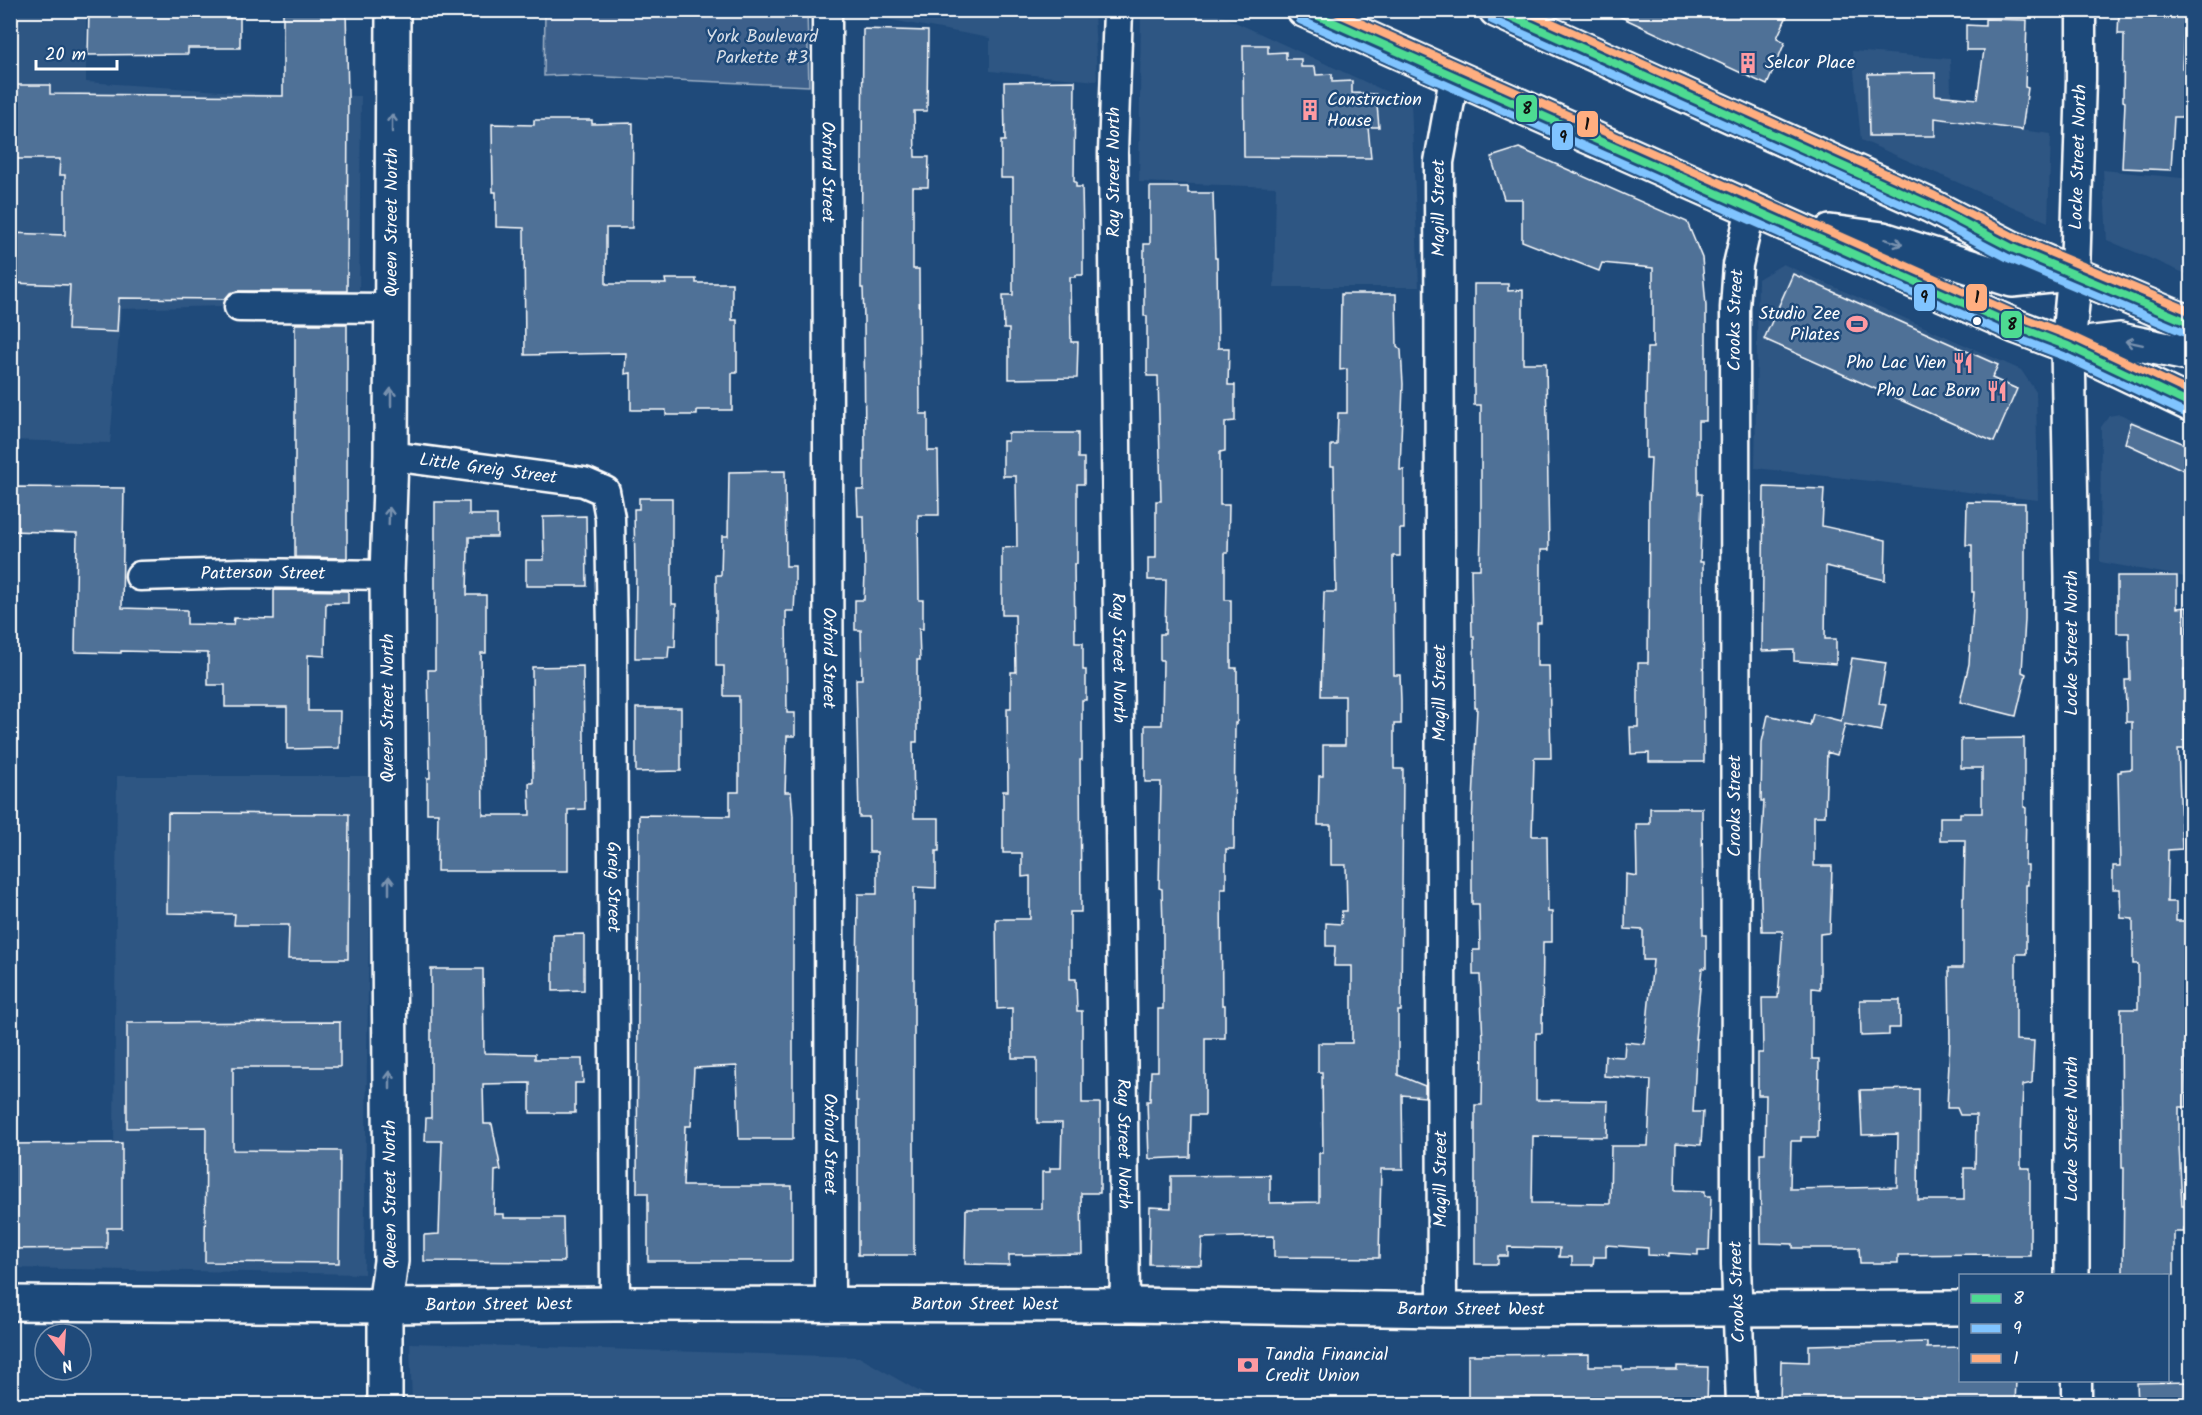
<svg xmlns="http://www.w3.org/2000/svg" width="2202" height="1415" viewBox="0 0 2202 1415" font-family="Kalam,sans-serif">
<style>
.built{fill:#2e5683}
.green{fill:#3c618b;stroke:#9eb0c5;stroke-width:1.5}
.building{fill:#507197;stroke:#fff;stroke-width:1.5}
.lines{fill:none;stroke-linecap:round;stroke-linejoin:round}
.minor-casing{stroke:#fff;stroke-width:33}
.tertiary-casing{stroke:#fff;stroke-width:38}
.secondary-casing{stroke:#fff;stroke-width:38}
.minor{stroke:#1f4a7a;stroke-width:28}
.tertiary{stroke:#1f4a7a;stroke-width:33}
.secondary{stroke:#1f4a7a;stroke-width:33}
.bus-1-casing{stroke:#1f4a7a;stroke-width:12}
.bus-2-casing{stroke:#1f4a7a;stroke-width:12}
.bus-3-casing{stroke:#1f4a7a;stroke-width:12}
.bus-1{stroke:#4ddb92;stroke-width:8}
.bus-2{stroke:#80c4ff;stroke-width:8}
.bus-3{stroke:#ffae80;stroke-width:8}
.oneway{stroke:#7992af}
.bus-dot{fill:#fff;stroke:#1f4a7a;stroke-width:2}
.labels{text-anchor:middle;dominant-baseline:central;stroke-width:5;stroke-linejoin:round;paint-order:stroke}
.park-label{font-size:18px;fill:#d8dfe8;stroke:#1f4a7a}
.poi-label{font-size:18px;fill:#fff;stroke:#1f4a7a;text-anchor:start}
.street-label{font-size:18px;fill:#fff;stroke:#1f4a7a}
.line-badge{stroke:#1f4a7a;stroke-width:2}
.pale-badge-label{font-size:16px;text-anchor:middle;font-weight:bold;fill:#111}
</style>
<rect width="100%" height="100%" fill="#1f4a7a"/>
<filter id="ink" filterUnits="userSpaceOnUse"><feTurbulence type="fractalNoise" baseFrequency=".0167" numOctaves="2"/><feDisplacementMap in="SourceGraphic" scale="12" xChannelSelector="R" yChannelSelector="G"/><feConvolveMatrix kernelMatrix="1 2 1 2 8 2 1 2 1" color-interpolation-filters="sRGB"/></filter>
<g filter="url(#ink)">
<g class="built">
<path d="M853,10l241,1 3,70 -107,-10v-33l-137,-25z"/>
<path d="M11,11h75v71l196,13 79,1 -2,206 -238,7 -11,134 -99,-3z"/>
<path d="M1141,11h70l200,92 8,184h-145l2,-100 -137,-5z"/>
<path d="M1852,51l98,8 2,62 99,13 -3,88 -187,-82z"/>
<path d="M2103,170l88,9v97l-84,-36z"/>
<path d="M1783,264l238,106 15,22 2,108 -283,-32 3,-189z"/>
<path d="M2120,414l71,32v132l-91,-16 1,-135 8,-11z"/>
<path d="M117,776h254l-7,498 -353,-6 -1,-121 104,-2z"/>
<path d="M410,1343l449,14 82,47h-529z"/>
</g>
<path class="green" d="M545,11h262l2,75 -246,-11 -19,1z"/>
<g class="building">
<path d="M89,10h151v38h-52v6l-100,1z"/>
<path d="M283,10h63l2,86 -1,195h-108l-9,2 -5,6 -106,-1 -2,34 -49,-2 2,-45 -60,-2v-50l55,2v-60h-6l1,-16h-50v-74h40v9l233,2z"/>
<path d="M1606,10h168l13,6 -10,22 8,4 -18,43z"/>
<path d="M2119,10h66l-3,58h10v49h-18l-3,53 -49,-2 3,-66 -2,-1 1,-67h-6z"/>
<path d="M1985,19l42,1 -2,67 3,1 -6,42 -87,-12v18h-66l-1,-62 67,-1v22l42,4 7,-49h-18v-25l19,1z"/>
<path d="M863,29l65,2 -1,80h-13l1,46h14l-1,30h-15v82h6l1,145h8v37h10l1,64h-21l1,85h4v29h-4l1,31h-3v82h-4l1,76h25v33h-3v37l-22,-1v368h-56v-154h-2v-25l2,-182h19v-42h-8v-35h-10l-3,-138h6l-1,-49h-6v-30h9l1,-28 -1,-56h-6l-1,-26h7v-39h1l-1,-131 -1,-32h-2z"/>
<path d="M1243,45h25v8l18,-1v7h15v8h14l1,8 16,-1v8l20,-1v12l24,1 3,33h-11l3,31 -127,-1z"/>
<path d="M1075,81l-1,101h2v5h6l1,47v41h-7v2h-6l1,65h7l-1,36 -68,1v-50h-5l-1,-34h10v-117h-12v-37h4l-1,-59z"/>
<path d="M534,120h58v4l41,-1 -1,105h-26v56h60l-1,-5h31v4h36v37h5v53h-5v37h-35v5h-31v-5h-35v-37l-6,1 1,-21 -101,2 -1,-127 -28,-1v-35h-3l-1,-68 42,1z"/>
<path d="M1519,148l168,74 15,36 4,48v115h-8v73h4l-2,68h3l1,200h-55v-9l-18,1 -1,-27h8v-64h10l1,-161 2,-44h-5v-60l1,-50h6v-80l-51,-5 -3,8 -77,-30v-42h-18l-13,-42z"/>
<path d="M1150,187h38v6h25l2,65h2l1,90h11l-1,37h7v36l-10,1v29l-5,1v53h9l-1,48h-3v47h6v68h6v55h-2l-1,126h-8v40h-5l1,116h3v33h-20v77h-14l-1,42 -41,2 -2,-58h3l1,-30h7v-62h5v-79l-1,-41 -3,-1 2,-106h-16v-57h17l1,-65h-3v-26h5l1,-54h-18v-22h8v-57h5l-3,-125h-11v-60h-3v-72h6z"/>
<path d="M1793,274l205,91 -6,13 25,11 -23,53 -230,-103z"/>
<path d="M1474,284h34v7l15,-1v73h23l3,187h-8v73h-4v43h12l2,92h-17l-2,78h15l1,76h4v30h-9l-1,91h-6v67l72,1 -1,36 -74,-1 -1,67 78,1 1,-58h37l3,-66 -47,-4 1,-20 19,1 1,-15 20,2 8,-84h-10v-30l-18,-1 1,-55 11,2 -1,-52h14v-16h52l1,127h3v33h-4l-7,71h2l-4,73h10l-2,33 -25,-2 -1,47 30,1v5h6l-2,54h-11v5l-29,-2v3l-21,-1v-7l-42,-3v12h-12l-1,8h-21v-8h-13l1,-9 -52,-1v9h-10v8h-23v-159h7l1,-62 -3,-68h-7v-25h7l-1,-46h-7v-76l5,-121h-2l-1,-70h-2l-1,-68h9l1,-39v-125h-7z"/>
<path d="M1341,294h55l1,52 4,4 2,34 -3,86h4v59h-4v27h-7l1,119h6l1,25v24h-7v45h9l-2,242h-3v64l27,11v11l-23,-2 1,74h-22l-2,89 -105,-1v-21l-72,2 -1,27 -52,-1 1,-57 21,1v-32l99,-1v28l49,-1v-49h4l-1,-81h-4v-29h34v-77h-18l1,-20h-9v-23l15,1 1,-13h5l-1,-46h-15v-40h-13l1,-49h4v-31h22v-49h-24l3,-104h12l-2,-126h-3v-21h6l1,-32h9v-44l-7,1z"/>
<path d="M295,324h52v234l-52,-1z"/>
<path d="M2131,422l61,25v27l-67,-31z"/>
<path d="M1008,433h70v25h6v26h-7v80h-3l1,79h8v27h3v30h-4v60h-2l1,152h-11v67h6l1,32h5v92h18v90h-19l1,61 -73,1v10l-44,-1 1,-55h76v-37h8v-4h11l1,-45h-25v-65h-25v-50l-15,1 -1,-90h34v-43l-8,1v-24h-19v-62h5l-1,-83h4v-36h5l-1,-57h-13v-67l15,-1 -1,-71h-13v-35h5z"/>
<path d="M785,471l1,95h9v26l-1,19h-8l1,102h8v23h-8l-2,56h6l2,24v323h-54l-2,-73 -43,2 -3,58h-6l-2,60h109v75h-144v-68h-11l2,-378 91,1v-24h9v-96h-15v-30h-8v-91h5l1,-39h6l1,-64z"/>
<path d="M10,487l114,1 -2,120 65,2v14l46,1 1,-7 40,1v-29l74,1v12h-22l-1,53 -17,-1v56h32l-1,37 -52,1v-42h-62v-22h-17v-32l-87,-2v2l-46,-1 2,-119 -67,-2z"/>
<path d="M1764,487l60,2 -2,37 64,14 -1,40 -59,-14 -1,73h11v25l-42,-3v-11l-32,1z"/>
<path d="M639,498h33v106h4l-1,43 -6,-1 -1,12h-33l1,-87h-1l-1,-62h5z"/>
<path d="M435,502h34v13h28v22h-28v10h-1l-1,48h19v58h-5l2,162h47l-1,-32h4l-1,-116 51,-1 2,143 -17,1v61h-131l1,-58h-11v-35h3l-2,-108h7z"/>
<path d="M1967,502l58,1v116l-3,53 4,2 -10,42 -56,-14 9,-38 5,-72h-2v-47h-6z"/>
<path d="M586,516l1,70h-61v-26h18l-1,-43z"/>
<path d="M2117,576h60v32l10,-1v28h5v34h-8l1,80h-7l4,100 -14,1 -1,52h9v19h16v60h-8l3,126h-8v38l3,61h10v22h-8v4h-10v43h-51l1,-107h-2l-1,-159h17v-45h-5v-45l-12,-1 -1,-29h-7v-23h7l-2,-94h3v-2l11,-1v-47h-6v-14l-1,-28h5l-1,-47h-12z"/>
<path d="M1852,658l34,5 -7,41 7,1 -5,26 -36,-7 -8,31 -10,-3 -2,64h-11v50h18l-2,65 -2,2 -8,1v55l-8,-1v71h7l-1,78h-17v4h-10l-1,48 107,-2 1,-53 -36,1 -2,-45 59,-1 -1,111h46v-32h11l1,-53h-16l-3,-7h-10l3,-69 -1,-71h14v-71h1l1,-57h-25v-23h20v-4h22v-45h-21v-29l63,-1v69l2,1 -1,57h3v20h-2v69h-10v86l18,1 -2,42 -9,2 -2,53v30h9v88h-42v-2l-90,1v8h-38l-1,-15h-66v-4l-32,-1 -1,-90h5l1,-58h-8v-42h5l-1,-55h16l5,-67h-21l-2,-58 4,-72h-3l1,-59 6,-27 42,10 3,-11 28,7z"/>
<path d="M636,708h45v63l-45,1z"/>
<path d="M168,813l181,1 -1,145h-60l1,-34h-55l1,-11 -68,-1z"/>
<path d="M584,934v56l-31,1v-56z"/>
<path d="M431,969h52l1,84 51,1v5h47l1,24h-8v30h-45v-30l-47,1 1,40h8l9,46 -6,1 -1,43h10v4h59l1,44 -140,-1v-26l15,-1 3,-93h-17l1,-23h5z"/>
<path d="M1860,1000h40v28h-11v7l-28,1z"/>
<path d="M340,1022v45h-107v83l107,1 -1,112 -134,-1 1,-135 -79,1v-105z"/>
<path d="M122,1143v85h-15v20l-97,1v-105z"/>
<path d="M1927,1342v6l33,-1v33h56l-1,24h-117v-7h-45v7h-73l1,-43 28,1v-17z"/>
<path d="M1589,1354v12h33v4h55v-4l31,1 -1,37h-239v-49z"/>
<path d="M2190,1382v22h-52l-1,-21z"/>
</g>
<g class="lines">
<defs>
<g id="minor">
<path id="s1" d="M827,10l3,1294"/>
<path id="s2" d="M1118,10l-5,143 12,1152"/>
<path id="s3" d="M2075,273l6,-193v-70"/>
<path d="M239,307l152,1"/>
<path id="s4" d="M391,456l193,26 21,9 5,27 2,113 3,673"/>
<path id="s5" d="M140,576l101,-3 146,2"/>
<path id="s6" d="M1442,1310l-3,-1148 15,-84"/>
<path d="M2077,1380v24"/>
<path id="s7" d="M1741,1404l-5,-139 -1,-957 3,-43 13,-57"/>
</g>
<g id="tertiary">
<path d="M2072,1276v-699l-4,-231 7,-73"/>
<path id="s8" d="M10,1303l375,3 230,-2 517,1 310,5 518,-2"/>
<path id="s9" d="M385,1404v-98l6,-45 -4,-686 4,-119 2,-446"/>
</g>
<g id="secondary">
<path d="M1304,10l711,316 53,20 124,59"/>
<path d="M1496,10l435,196 81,42 180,76"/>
<path d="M1830,232l53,7 129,41 59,-6"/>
<path d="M2068,346l52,-6 72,15"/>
</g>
</defs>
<use href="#minor" class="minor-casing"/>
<use href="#tertiary" class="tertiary-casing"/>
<use href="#secondary" class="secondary-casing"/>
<use href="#minor" class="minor"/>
<use href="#tertiary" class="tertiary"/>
<use href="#secondary" class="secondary"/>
<defs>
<g id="bus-1">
<path d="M1305,10l710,316 53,20 124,59"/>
<path d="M1497,10l434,196 81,42 180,76"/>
</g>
<g id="bus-2">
<path d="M1300,20l711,316 53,20 123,58"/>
<path d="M1492,20l434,195 82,43 180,76"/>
</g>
<g id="bus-3">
<path d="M1331,10l688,306 54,21 119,56"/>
<path d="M1523,10l412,186 81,42 176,74"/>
</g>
</defs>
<use href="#bus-1" class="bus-1-casing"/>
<use href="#bus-2" class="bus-2-casing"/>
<use href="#bus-3" class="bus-3-casing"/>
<use href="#bus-1" class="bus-1"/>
<use href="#bus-2" class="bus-2"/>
<use href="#bus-3" class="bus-3"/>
</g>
<defs><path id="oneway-shaft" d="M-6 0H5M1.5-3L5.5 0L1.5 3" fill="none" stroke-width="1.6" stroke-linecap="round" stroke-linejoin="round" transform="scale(1.5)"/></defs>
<g class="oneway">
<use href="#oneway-shaft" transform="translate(392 123) rotate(-90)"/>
<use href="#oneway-shaft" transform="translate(1894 242) rotate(18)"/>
<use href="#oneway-shaft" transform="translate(2134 343) rotate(-168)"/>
<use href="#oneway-shaft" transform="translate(391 397) rotate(-90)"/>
<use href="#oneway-shaft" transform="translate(389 516) rotate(-88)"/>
<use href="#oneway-shaft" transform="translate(389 885) rotate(-90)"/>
<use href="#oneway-shaft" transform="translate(390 1080) rotate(-90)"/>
</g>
</g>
<defs>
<symbol id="building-bare" viewBox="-9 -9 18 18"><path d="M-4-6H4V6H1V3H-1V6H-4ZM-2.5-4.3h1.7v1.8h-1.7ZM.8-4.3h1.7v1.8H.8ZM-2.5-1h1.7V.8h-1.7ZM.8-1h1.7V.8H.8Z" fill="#ff9aa2" stroke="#1f4a7a" stroke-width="2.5" paint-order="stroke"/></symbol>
<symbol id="stadium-bare" viewBox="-9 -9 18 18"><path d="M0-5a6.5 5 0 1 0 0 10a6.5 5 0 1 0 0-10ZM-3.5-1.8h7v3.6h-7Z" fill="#ff9aa2" stroke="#1f4a7a" stroke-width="2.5" paint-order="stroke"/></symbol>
<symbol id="restaurant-bare" viewBox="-9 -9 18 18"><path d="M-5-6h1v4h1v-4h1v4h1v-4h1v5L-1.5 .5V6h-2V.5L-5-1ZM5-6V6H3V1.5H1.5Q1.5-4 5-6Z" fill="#ff9aa2" stroke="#1f4a7a" stroke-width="2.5" paint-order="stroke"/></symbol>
<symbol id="bank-bare" viewBox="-9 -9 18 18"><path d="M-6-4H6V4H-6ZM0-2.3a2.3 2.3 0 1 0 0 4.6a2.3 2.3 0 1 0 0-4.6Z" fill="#ff9aa2" stroke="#1f4a7a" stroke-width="2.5" paint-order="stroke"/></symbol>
</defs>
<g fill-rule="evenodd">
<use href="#building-bare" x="1733" y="48" width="30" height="30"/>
<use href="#building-bare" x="1295" y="95" width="30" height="30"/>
<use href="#stadium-bare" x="1842" y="309" width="30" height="30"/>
<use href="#restaurant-bare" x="1948" y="348" width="30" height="30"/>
<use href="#restaurant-bare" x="1982" y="376" width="30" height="30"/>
<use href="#bank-bare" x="1233" y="1350" width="30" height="30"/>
</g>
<circle class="bus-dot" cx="1977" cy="321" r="5"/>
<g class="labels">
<g class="park-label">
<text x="762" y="37">York Boulevard<tspan x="762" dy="21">Parkette #3</tspan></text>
</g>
<g class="poi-label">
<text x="1765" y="63">Selcor Place</text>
<text x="1327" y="100">Construction<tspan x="1327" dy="21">House</tspan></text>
<text x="1840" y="314" text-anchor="end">Studio Zee<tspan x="1840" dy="21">Pilates</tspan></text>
<text x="1946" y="363" text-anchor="end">Pho Lac Vien</text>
<text x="1980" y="391" text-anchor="end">Pho Lac Born</text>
<text x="1265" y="1355">Tandia Financial<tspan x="1265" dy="21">Credit Union</tspan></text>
</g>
<g class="street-label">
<text stroke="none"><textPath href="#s3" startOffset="116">Locke Street North</textPath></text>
<text stroke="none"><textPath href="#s1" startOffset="162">Oxford Street</textPath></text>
<text transform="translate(1114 172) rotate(-90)">Ray Street North</text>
<text stroke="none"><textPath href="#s6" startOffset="1102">Magill Street</textPath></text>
<text stroke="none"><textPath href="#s9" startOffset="1182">Queen Street North</textPath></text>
<text stroke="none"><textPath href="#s7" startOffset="1084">Crooks Street</textPath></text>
<text stroke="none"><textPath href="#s4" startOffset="98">Little Greig Street</textPath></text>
<text stroke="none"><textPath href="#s5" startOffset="123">Patterson Street</textPath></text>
<text transform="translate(2072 643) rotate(-90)">Locke Street North</text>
<text stroke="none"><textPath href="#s1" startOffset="648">Oxford Street</textPath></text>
<text stroke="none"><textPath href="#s2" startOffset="648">Ray Street North</textPath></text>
<text transform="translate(1440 693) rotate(-90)">Magill Street</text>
<text transform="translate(388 708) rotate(-90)">Queen Street North</text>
<text transform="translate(1735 806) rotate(-90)">Crooks Street</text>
<text stroke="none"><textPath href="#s4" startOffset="614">Greig Street</textPath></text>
<text transform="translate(2072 1129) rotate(-90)">Locke Street North</text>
<text stroke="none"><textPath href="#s1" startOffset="1134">Oxford Street</textPath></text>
<text stroke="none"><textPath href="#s2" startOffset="1134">Ray Street North</textPath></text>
<text transform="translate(1441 1179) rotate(-90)">Magill Street</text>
<text stroke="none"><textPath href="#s9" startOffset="210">Queen Street North</textPath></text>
<text transform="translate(1738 1292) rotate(-92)">Crooks Street</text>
<text stroke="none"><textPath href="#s8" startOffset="489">Barton Street West</textPath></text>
<text stroke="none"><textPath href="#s8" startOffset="975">Barton Street West</textPath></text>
<text stroke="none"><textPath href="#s8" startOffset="1461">Barton Street West</textPath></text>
</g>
</g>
<g class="line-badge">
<rect x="1515" y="94" width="23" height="29" rx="6" fill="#4ddb92"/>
<rect x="1576" y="110" width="23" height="28" rx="6" fill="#ffae80"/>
<rect x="1551" y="122" width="23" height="29" rx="6" fill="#80c4ff"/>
<rect x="1965" y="283" width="23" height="29" rx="6" fill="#ffae80"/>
<rect x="1913" y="283" width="23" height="29" rx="6" fill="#80c4ff"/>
<rect x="2000" y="310" width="23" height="29" rx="6" fill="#4ddb92"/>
</g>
<g class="pale-badge-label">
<text x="1527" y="114">8</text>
<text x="1587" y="130">1</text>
<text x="1563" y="143">9</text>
<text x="1977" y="303">1</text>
<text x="1924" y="303">9</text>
<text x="2012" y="330">8</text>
</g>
<rect width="2202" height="1415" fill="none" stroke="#1f4a7a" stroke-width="36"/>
<rect x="18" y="18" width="2166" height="1379" fill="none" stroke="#fff" stroke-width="2" filter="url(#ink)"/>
<rect x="1959" y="1274" width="210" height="108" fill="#1f4a7a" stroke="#7992af" stroke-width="1.5"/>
<rect x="1971" y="1294" width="30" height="9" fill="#4ddb92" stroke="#7992af" stroke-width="1.5"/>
<text x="2013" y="1304" font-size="18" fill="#ffffff">8</text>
<rect x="1971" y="1324" width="30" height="9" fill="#80c4ff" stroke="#7992af" stroke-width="1.5"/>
<text x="2013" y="1334" font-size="18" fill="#ffffff">9</text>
<rect x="1971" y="1354" width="30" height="9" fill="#ffae80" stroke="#7992af" stroke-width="1.5"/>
<text x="2013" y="1364" font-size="18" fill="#ffffff">1</text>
<g transform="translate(63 1352) rotate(163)"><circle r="28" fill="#1f4a7a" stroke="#7992af" stroke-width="1.5"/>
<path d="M0-4.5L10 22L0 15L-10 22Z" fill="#ff9aa2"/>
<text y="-9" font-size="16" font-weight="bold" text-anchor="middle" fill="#ffffff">N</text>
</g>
<path d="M36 60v9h81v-9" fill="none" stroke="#ffffff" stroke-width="3"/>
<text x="45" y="60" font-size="18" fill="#ffffff" stroke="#1f4a7a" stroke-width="4.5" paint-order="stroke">20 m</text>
</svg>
